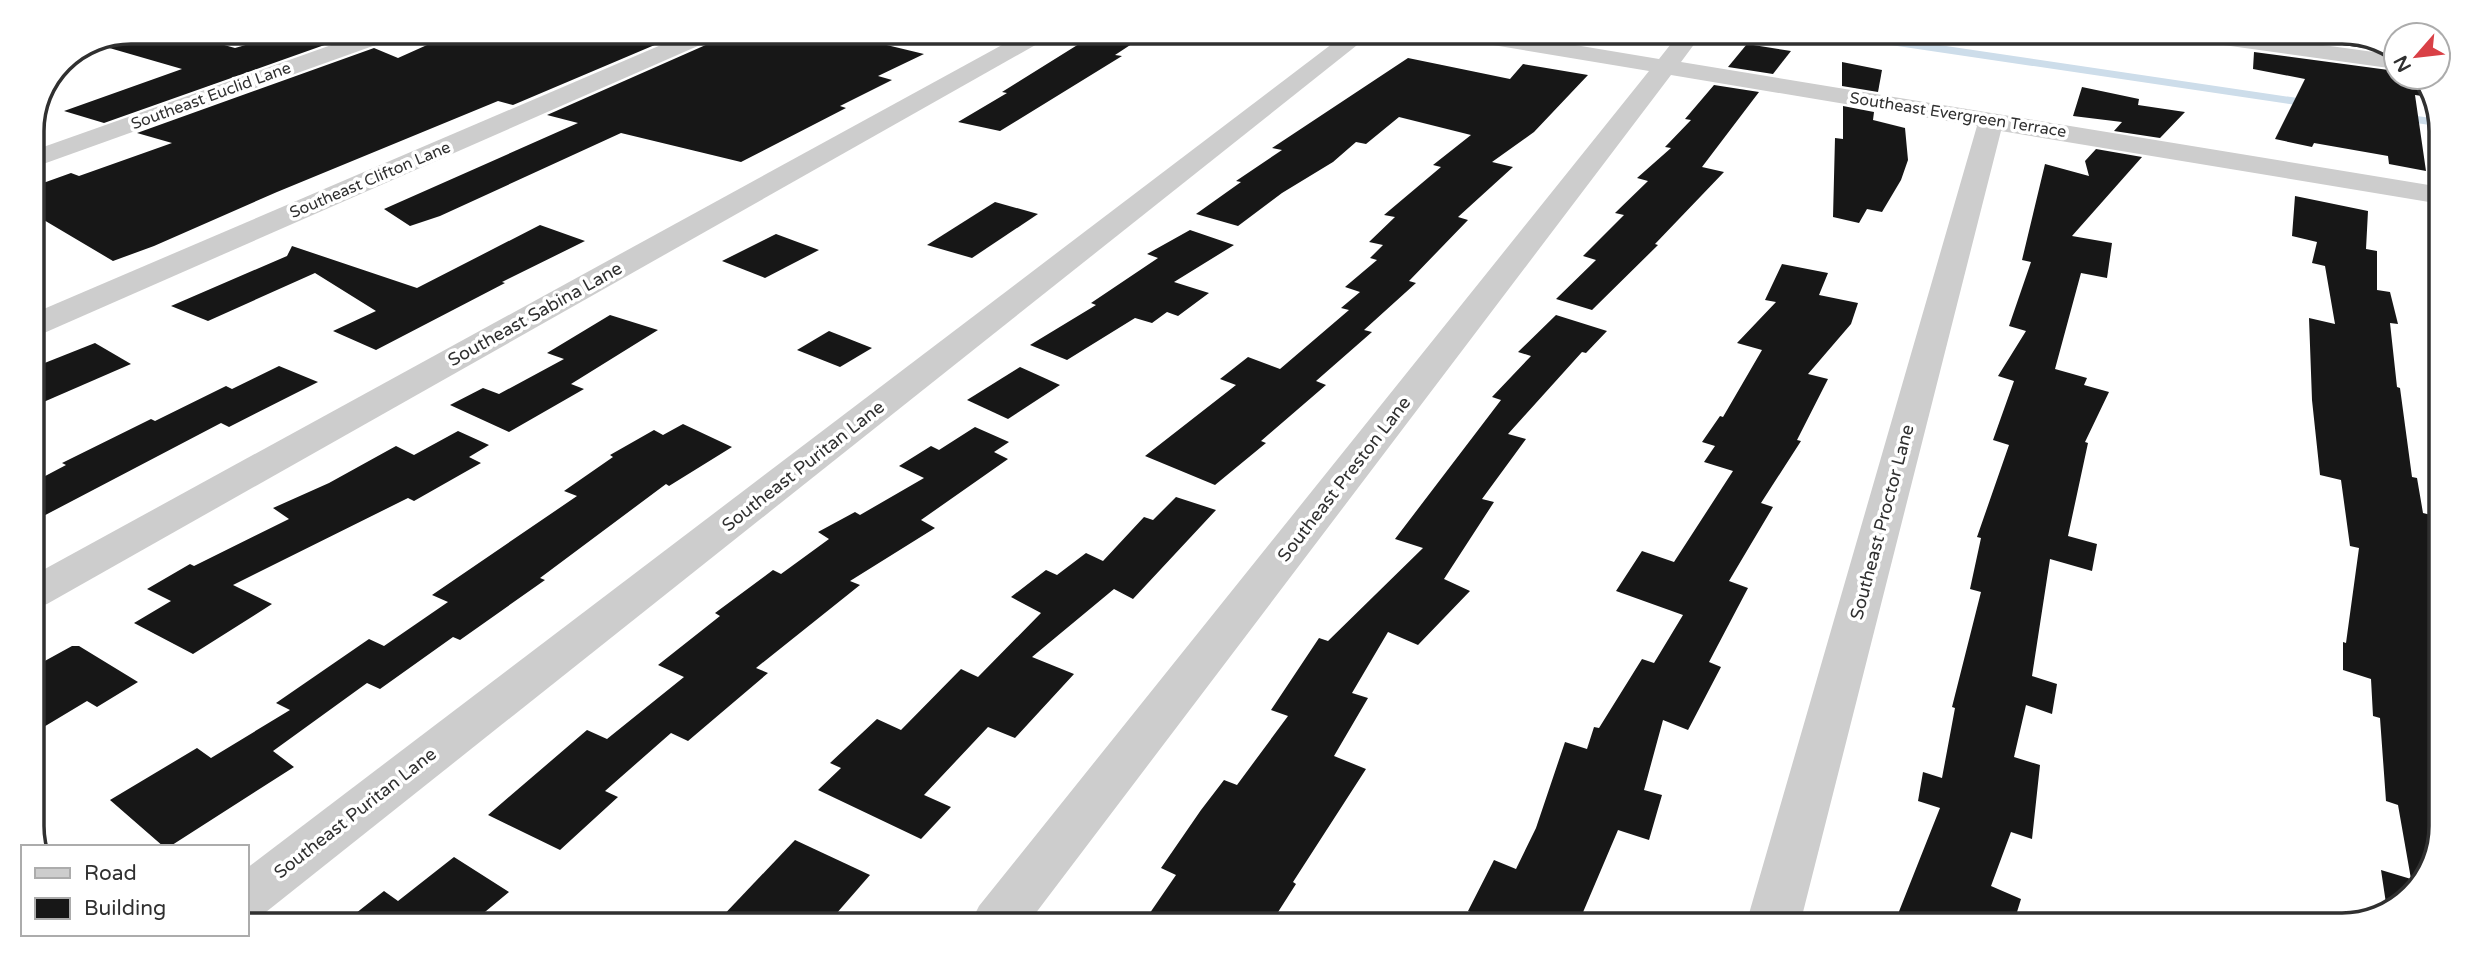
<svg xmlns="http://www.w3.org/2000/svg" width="2473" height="957" viewBox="0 0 2473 957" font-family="'Varela Round',sans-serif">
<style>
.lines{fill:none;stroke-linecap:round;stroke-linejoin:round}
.stream{stroke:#cdddea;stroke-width:7}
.building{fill:#171717}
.minor{fill:#cdcdcd;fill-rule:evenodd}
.labels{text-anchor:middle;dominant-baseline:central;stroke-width:7;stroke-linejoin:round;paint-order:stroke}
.far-street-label{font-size:16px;fill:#303030;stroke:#fff}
.street-label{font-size:18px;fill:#303030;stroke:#fff}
.rim{fill:none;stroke:#303030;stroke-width:3.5}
</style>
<rect width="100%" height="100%" fill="#fff"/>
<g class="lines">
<g class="stream">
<path d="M1854,36l453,67"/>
<path d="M2406,118l35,5"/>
</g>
</g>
<g class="building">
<path d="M131,32h47l57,16 57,-16h43l12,5 -243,86 -40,-12 118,-42 -83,-24z"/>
<path d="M456,32l227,1 -170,72 -15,-4 -221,91 -123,54 -41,15 -81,-48v-26l39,-14 8,3 93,-33 -35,-10 237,-85 24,10z"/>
<path d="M722,33h115l87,21 -46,22 14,4 -52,26 6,2 -105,54 -120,-29 -181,83 -30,10 -26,-17 194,-86 -31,-8 170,-75z"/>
<path d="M1095,34h52l-32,21 7,1 -122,75 -42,-9 49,-29 -5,-1z"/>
<path d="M2280,37h95l21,15z"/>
<path d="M1747,44l44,7 -18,23 -45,-7z"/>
<path d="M2254,52l142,19v6h19l7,19 -7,-1 11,76 -37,-7 -1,-8 -74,-13 -2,4 -37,-8 30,-60 -52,-10z"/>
<path d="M1408,58l102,21 13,-15 65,11 -54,57 -42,30 21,5 -55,50 10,3 -59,61 7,2 -52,47 8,2 -56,49 10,4 -65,56 5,2 -51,42 -70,-29 91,-71 -16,-6 28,-22 32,12 69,-59 -8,-2 19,-16 -15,-5 32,-27 -7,-2 13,-13 -14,-3 26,-25 -11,-2 57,-48 -8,-2 38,-30 -72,-18 -33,27 -10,-2 -23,20 -51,31 -44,33 -42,-12 45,-32 -5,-1 46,-31 -10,-2z"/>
<path d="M1842,62l40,8 -4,22 -36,-6z"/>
<path d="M1714,85l45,7 -57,75 22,5 -69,72 3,1 -66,65 -36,-11 40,-39 -13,-4 41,-41 -9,-2 33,-32 -11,-3 34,-30 -6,-1 26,-27 -6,-1z"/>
<path d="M2082,87l57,12 -1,6 47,7 -25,26 -46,-7 8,-9 -49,-6z"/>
<path d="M1843,106l31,6 -1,8 32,8 3,32 -7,20 -19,32 -15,-3 -8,14 -26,-6 2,-79 8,1z"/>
<path d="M2096,149l46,8 -70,79 40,7 -5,35 -26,-5 -26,96 32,9 -3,7 25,7 -24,50 3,1 -20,93 29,8 -5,27 -42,-12 -18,117 25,8 -5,30 -26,-9 -12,52 26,8 -8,74 -21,-7 -20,54 30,13 -8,26 -119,-1 46,-116 -22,-7 5,-29 19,6 13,-70 -3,-1 29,-115 -11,-3 11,-51 -4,-1 32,-92 -16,-5 21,-59 -16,-5 28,-45 -17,-5 22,-64 -9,-2 23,-96 44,12 -4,-15z"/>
<path d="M2295,196l73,15 -2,38 11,2v39l13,2 8,32 -8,-1 7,64 3,1 12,89 5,1 6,35 16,4 -3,342 -34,46 -15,5 -6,-40 30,9 -13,-74 -12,-4 -6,-83 -7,-2 -2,-37 -28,-9v-28l3,1 13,-95 -9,-2 -9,-66 -21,-5 -8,-75 -3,-82 26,6 -10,-58 -13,-3 5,-21 -25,-6z"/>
<path d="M995,202l43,12 -66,44 -45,-13z"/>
<path d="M540,225l45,16 -83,41 3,1 -129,67 -43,-19 43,-20 -61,-38 -107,48 -37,-15 116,-50 5,-10 125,42z"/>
<path d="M1190,230l44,15 -60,37 35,11 -31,23 -11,-4 -15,11 -17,-5 -68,42 -37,-15 66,-40 -5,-2 67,-45 -11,-4z"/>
<path d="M776,234l43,16 -54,28 -43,-17z"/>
<path d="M1782,264l46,9 -9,22 39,8 -7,21 -43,50 20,5 -31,61 4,1 -40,62 12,4 -44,74 19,7 -39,74 12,5 -33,63 -25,-10 -19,70 18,5 -13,45 -31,-10 -40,94 -82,-1 -28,-12 26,-51 22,9 20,-41 29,-86 22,7 7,-22 5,1 43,-69 12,4 29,-48 -67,-24 26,-40 32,11 59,-91 -29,-9 11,-16 -13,-4 18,-26 3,1 39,-67 -25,-7 39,-41 -11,-2z"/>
<path d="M610,315l48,15 -87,54 13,5 -75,43 -59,-27 33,-17 16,6 65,-35 -17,-6z"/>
<path d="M1556,315l51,16 -21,22 -4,-1 -74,82 18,5 -44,60 12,3 -50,77 26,12 -52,54 -30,-13 -36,61 16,5 -34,58 32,13 -73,113 3,2 -25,39h-128l33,-48 -15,-7 40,-58 23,-30 13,5 51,-69 -17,-6 48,-72 9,3 95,-93 -28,-9 106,-139 -9,-3 39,-41 -13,-4z"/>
<path d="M829,331l43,17 -32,19 -43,-17z"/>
<path d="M95,343l36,21 -99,43v-39z"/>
<path d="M279,366l39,16 -89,45 -8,-4 -189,99v-39l34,-18 -4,-2 89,-44 4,2 71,-35 6,3z"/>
<path d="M1020,367l40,18 -52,34 -41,-19z"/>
<path d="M683,424l49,23 -63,39 -3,-2 -126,94 5,2 -85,60 -7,-3 -73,52 -13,-6 -94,68 21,16 -125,80h-5l-54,-47 87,-52 14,10 79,-48 -14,-7 93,-64 15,7 64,-44 -16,-7 145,-99 -13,-5 49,-34 -3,-2 44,-25 9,5z"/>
<path d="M975,427l34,15 -15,10 14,7 -87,61 14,8 -85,53 10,4 -104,83 12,5 -80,68 -17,-8 -66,58 13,6 -58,53 -72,-35 99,-85 20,9 77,-62 -26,-12 62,-49 -5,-3 58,-43 8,4 48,-35 -11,-7 37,-20 5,3 64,-37 -25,-12 32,-20 8,4z"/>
<path d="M458,431l31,14 -20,12 12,6 -67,38 -6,-3 -175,87 39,19 -79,50 -59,-31 37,-22 -24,-12 43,-25 4,2 95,-47 -16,-11 56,-25 67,-37 18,9z"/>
<path d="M1176,497l40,13 -83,89 -19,-10 -82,68 42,17 -59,64 -27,-11 -64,68 27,12 -30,32 -103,-49 23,-22 -11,-5 47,-44 24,11 60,-61 17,8 63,-64 -30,-16 35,-27 11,5 29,-22 17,8 41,-44 9,3z"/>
<path d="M72,646h7l59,36 -41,25 -10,-6 -55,33v-66z"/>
<path d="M795,840l75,35 -41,47h-112z"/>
<path d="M454,857l55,35 -35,29h-128l38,-30 14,10z"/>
</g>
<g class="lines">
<g class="minor">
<path d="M368,32h33l-3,5 -366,131v-17z"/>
<path d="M689,33h30l-3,5 -672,295 -12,3v-22z"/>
<path d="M1022,34h27l-3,5 -999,565 -15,4v-32z"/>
<path d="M1345,34h26l-1105,878 -19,7v-51z"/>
<path d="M1464,35h51l144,24 19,-24h23l-20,27 760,125v17l-440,-73 -201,793h-54l231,-798 -306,-51 -642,847h-58l8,-16 670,-835 -174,-29 -8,-2z"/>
<path d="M2205,37h58l133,18v14l-180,-25 -8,-2z"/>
</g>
</g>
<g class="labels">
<g class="far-street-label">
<text transform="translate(211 96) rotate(-20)">Southeast Euclid Lane</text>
<text transform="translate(1958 115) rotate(9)">Southeast Evergreen Terrace</text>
<text transform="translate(370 180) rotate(-23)">Southeast Clifton Lane</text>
</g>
<g class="street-label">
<text transform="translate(535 314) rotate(-29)">Southeast Sabina Lane</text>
<text transform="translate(803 466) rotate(-38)">Southeast Puritan Lane</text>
<text transform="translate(1344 479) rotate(-52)">Southeast Preston Lane</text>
<text transform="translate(1882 522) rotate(-75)">Southeast Proctor Lane</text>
<text transform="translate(355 813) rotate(-38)">Southeast Puritan Lane</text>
</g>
</g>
<path d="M0 0H2473V957H0ZM131 44H2342A87 87 0 0 1 2429 131V826A87 87 0 0 1 2342 913H131A87 87 0 0 1 44 826V131A87 87 0 0 1 131 44Z" fill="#fff" fill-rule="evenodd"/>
<path class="rim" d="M131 44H2342A87 87 0 0 1 2429 131V826A87 87 0 0 1 2342 913H131A87 87 0 0 1 44 826V131A87 87 0 0 1 131 44Z"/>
<rect x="21" y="845" width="228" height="91" fill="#ffffff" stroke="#acacac" stroke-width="2"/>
<rect x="35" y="868" width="35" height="10" fill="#cdcdcd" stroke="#acacac" stroke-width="2"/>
<text x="84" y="880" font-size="21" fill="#303030">Road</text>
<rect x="35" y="898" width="35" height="21" fill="#171717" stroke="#acacac" stroke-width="2"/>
<text x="84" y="915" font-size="21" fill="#303030">Building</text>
<g transform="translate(2417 56) rotate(242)"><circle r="33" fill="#ffffff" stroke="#acacac" stroke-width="2"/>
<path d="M0-5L12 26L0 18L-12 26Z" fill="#d94046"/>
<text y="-10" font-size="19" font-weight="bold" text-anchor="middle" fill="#303030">N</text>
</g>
</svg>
